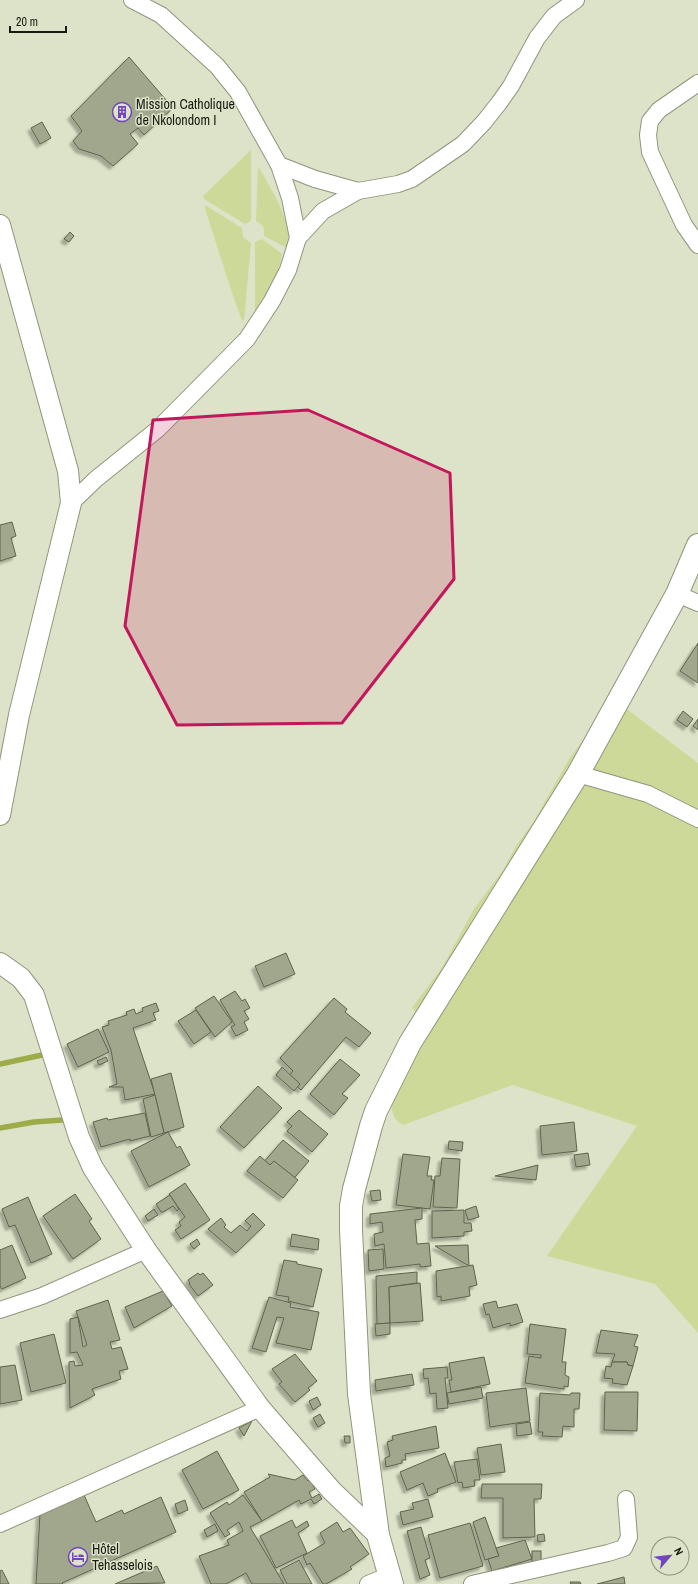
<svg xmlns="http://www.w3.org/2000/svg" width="698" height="1584" viewBox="0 0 698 1584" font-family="'Archivo Narrow',sans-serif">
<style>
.green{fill:#cdd998}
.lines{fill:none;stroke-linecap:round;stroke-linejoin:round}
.stream{stroke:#9dac49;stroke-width:5.5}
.building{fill:#a1a78d;stroke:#5f634c;filter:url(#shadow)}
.minor-casing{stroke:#90957c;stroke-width:18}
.tertiary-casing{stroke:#90957c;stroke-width:22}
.secondary-casing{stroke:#90957c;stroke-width:24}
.minor{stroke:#fff;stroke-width:16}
.tertiary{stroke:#fff;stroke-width:20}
.secondary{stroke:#fff;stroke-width:22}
.marked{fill:#c2185b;fill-opacity:0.2;stroke:#c2185b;stroke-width:3;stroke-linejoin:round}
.labels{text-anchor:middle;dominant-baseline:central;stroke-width:3;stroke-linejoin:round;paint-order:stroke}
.poi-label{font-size:14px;fill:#181a10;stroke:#dde3c8;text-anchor:start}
</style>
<defs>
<filter id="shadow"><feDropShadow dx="-3.5" dy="3.5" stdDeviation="1" flood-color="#0004"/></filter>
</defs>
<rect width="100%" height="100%" fill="#dde3c8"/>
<g class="green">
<path d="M251,150v71l-6,3 -41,-25 -1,-3z"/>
<path d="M258,166c12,22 36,56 29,82l-23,-12v-6l-1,-4 -7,-5z"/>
<path d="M205,205l37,23 1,9 8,6 -7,78 -3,-3c-13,-35 -23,-70 -35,-106z"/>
<path d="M262,239l20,15c-3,22 -15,39 -27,57v-69z"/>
<path d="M611,697l87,66v570l-43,-49 -108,-28 90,-130 -124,-41 -110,40c-9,-5 -10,-10 -12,-20l37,-81 -16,-16 31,-42 31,-57 29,-39 13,-24 18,-25 35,-62 22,-30z"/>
</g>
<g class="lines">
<g class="stream">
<path d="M0,1064l42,-9"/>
<path d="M0,1128l34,-6 28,-2"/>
</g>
</g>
<g class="building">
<path d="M129,57l44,51 -29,27 -6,-7 -8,6 8,10 -25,22 -12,-10 -22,-7 -6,-8 9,-10 -11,-15z"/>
<path d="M42,122l9,16 -11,6 -9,-16z"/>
<path d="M70,232l4,4 -5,6 -5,-3z"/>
<path d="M12,522l4,14 -5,2 5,18 -16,5v-36z"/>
<path d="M698,643v40l-18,-12z"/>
<path d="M683,711l10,8 -6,8 -10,-7z"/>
<path d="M698,719v11l-5,-4z"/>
<path d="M286,953l9,21 -31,13 -9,-21z"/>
<path d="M235,991l7,10 3,-2 5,9 -6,3 5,8 -5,3 4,8 -12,6 -5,-9 4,-2 -15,-25z"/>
<path d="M214,996l18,26 -17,15 -20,-29z"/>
<path d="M334,998l13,11 -2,3 26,21 -12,14 -13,-10 -45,53 -14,-12 6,-7 -13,-13z"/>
<path d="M156,1003l3,8 -6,2 3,7 -23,8 22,66 -30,6 -2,-13h-14l8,-3 -6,-34 -9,-23 7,-2 -1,-4 19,-6 -1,-3 8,-3 2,5 7,-3 -1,-3z"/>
<path d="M196,1010l15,22 -17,12 -16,-23z"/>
<path d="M98,1029l11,23 -31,15 -11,-23z"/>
<path d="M106,1057l2,4 -9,4 -2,-4z"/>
<path d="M340,1059l20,16 -18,19 6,4 -14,17 -24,-21z"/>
<path d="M282,1067l18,17 -6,7 -18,-16z"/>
<path d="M171,1073l13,54 -20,6 -13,-54z"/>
<path d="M258,1086l24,22 -38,40 -24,-21z"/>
<path d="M155,1095l9,38 -13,4 -8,-38z"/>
<path d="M299,1110l29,24 -16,18 -25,-21 5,-5 -5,-4z"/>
<path d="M145,1113l5,23 -20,5v-2l-29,8 -8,-25 14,-4 1,2z"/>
<path d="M574,1122l3,29 -35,4 -2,-29z"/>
<path d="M168,1132l9,16 3,-2 10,19 -41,22 -18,-36z"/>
<path d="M283,1140l26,21 -20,23 -26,-21z"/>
<path d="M449,1141l14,1 -1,9 -14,-2z"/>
<path d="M588,1153l2,12 -14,2 -2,-12z"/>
<path d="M403,1154l27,3 -3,19h5l-1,4h3l-4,29 -34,-4z"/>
<path d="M260,1156l10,9 4,-4 24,19 -15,18 -36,-27z"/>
<path d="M442,1158l18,1 -3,49 -24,-1 2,-31h5z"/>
<path d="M538,1165l-2,15 -41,-4z"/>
<path d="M185,1183l25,37 -29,19 -6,-9 6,-4 -2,-4 6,-5 -16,-23z"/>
<path d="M380,1190l1,10 -9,1 -2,-10z"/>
<path d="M75,1194l17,25 -3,2 12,18 -28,20 -30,-43z"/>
<path d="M170,1195l9,14 -2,2 -4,-5 -10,6h-2l-5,-8z"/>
<path d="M28,1197l24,57 -21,9 -16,-38 -6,2 -7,-18z"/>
<path d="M476,1206l3,11 -11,3 -3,-10z"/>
<path d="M422,1208v11l-7,1 2,24 12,-1 2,23 -11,1v-3l-34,4 -2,-24 -9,2 -1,-12 9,-2 -1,-10 -12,2v-10z"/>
<path d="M154,1209l4,6 -10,6 -3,-5z"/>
<path d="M464,1210v13h7l1,8 -8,1v4l-32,2v-27z"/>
<path d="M253,1213l12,12 -29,28 -28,-24 13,-11 5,7 -2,2 7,6 9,-8 7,6 4,-5 -6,-5z"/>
<path d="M292,1234l27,5 -1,11 -28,-4z"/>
<path d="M197,1239l3,5 -6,5 -4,-5z"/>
<path d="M12,1245l14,33 -24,11 -2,-3v-36z"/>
<path d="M468,1245l1,21 -34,-20z"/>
<path d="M383,1249l1,20 -15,2 -1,-21z"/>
<path d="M284,1260l13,2v2l25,5 -9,38 -25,-6 1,-4 -13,-2z"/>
<path d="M473,1265l4,20 -8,2 1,9 -29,5v-5l-4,1 -1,-26z"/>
<path d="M417,1272v11l-28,4 1,36 -13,1 -1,-48z"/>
<path d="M198,1273l2,2 3,-2 10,12 -15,11 -9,-12 1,-1 -2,-3z"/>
<path d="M420,1283l3,38 -33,2 -1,-36z"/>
<path d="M163,1291l9,15 -38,22 -9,-21z"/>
<path d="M269,1297l22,6 -1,4 29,5 -8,38 -35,-7 8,-25 -7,-1 -11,35 -14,-4z"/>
<path d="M108,1300l12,40 -10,2 2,7 9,-2 7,22 -9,2 2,8 -29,10 3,6 -25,13 -1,-46 5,-1 1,5 8,-1 -6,-13 -7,1v-34l8,-2 5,30 4,-2 -11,-34z"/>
<path d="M496,1301l2,7 19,-4 6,18 -13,4v-3l-17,5 -4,-14 -3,1 -3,-11z"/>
<path d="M390,1323v11l-14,2 -1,-12z"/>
<path d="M530,1324l36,5 -4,33h4l-1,13 4,2 -1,10 -4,-1v3l-39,-6 4,-27 12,2v-3l-14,-1z"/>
<path d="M601,1330l37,5 -4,11 4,1 -5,19 -5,-1 -1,-3h-15l3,-8 -19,-1z"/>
<path d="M54,1334l12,49 -35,9 -11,-49z"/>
<path d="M295,1354l22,27 -9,7 2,2 -15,12 -16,-18 3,-2 -10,-13z"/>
<path d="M484,1357l6,27 -39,8 -2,-12h3l-3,-17z"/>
<path d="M612,1362h15l1,3 5,1 -6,19 -15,-2 1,-4 -9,-1 2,-12 5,1z"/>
<path d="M15,1365l7,35 -22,4v-37z"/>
<path d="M447,1367l1,11h-3l3,30 -11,1 -1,-16 -6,1 -2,-16 -4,1 -1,-10z"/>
<path d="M412,1374l2,11 -38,6 -1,-11z"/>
<path d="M481,1387l2,11 -34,6 -2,-11z"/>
<path d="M526,1388l4,33 -40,6 -4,-34z"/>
<path d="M605,1392h33l-1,39 -33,-1z"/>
<path d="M540,1393l30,2 1,-2h9l-1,16h-5v18l-11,-1 -1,11 -20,-1 1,-4h-5z"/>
<path d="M317,1397l4,8 -8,5 -4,-9z"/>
<path d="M320,1414l5,9 -7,4 -5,-9z"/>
<path d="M252,1421l-8,15 -5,-8z"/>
<path d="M530,1422l2,12 -15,2 -1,-12z"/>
<path d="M436,1426l3,22 -34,6 1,6h-4v3l-16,4 -1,-9 5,-2 -3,-14 6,-2 -1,-4z"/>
<path d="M344,1436h6v7h-5z"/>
<path d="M501,1444l4,28 -24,3 -4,-27z"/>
<path d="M217,1451l22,39 -36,19 -21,-39z"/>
<path d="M445,1453l11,29 -19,7 1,3 -10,4 -5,-13 -16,7 -7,-18z"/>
<path d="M477,1459l3,21h-6l1,6 -12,2 -1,-6 -4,1 -4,-21z"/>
<path d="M268,1474l27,6 8,-5 5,6 2,-1 5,9 -6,3 3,6 7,-4 3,5 -8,5 -3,-5 -10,5 -2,-4 -37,21 -18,-29 26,-15z"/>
<path d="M482,1484h60l-1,15h-7l1,38 -32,1v-40h-22z"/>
<path d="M84,1495l12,27 26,-12 2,4 37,-17 15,35 -114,51 1,1h-27l4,-70z"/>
<path d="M243,1495l19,26 -12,6 34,57h-32l-6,-11 -20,11h-15l-12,-28 30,-11 -2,-5 16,-9 -4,-9 -12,8 3,4 -5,3 -15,-24 17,-11 2,3z"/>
<path d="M428,1499l5,18 -30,8 -3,-13 14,-3 -2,-6z"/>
<path d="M185,1500l3,10 -10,4 -3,-10z"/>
<path d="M485,1517l14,39 -14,4 -12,-38z"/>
<path d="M292,1520l4,8 11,-7 2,5 -11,7 9,20 -31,15 -16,-32z"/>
<path d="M337,1522l6,10 7,-4 19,26 -19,13 2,2 -26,15h-3l-13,-21 -3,2 -4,-9 22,-13 -5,-10z"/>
<path d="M470,1523l13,43 -43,12 -12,-43z"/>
<path d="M215,1524l3,7 -11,6 -3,-7z"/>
<path d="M421,1527l9,31 -5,2 5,15 -10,4 -13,-48z"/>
<path d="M544,1534l1,7 -7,1 -1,-7z"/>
<path d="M525,1540l7,19 -40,12 -4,-12 11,-3 -3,-8z"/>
<rect x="532" y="1551" width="9" height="11"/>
<path d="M299,1560l13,24h-25l-7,-14z"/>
<path d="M157,1566l8,17 -50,1z"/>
<path d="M2,1570l7,14h-9v-13z"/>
<path d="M624,1577l1,7h-28z"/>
<path d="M570,1582h10l1,2h-10z"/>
</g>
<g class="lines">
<defs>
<g id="minor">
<path d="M132,0l29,15 56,51 21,26 41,73 11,33 8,40"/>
<path d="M698,83l-39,27 -9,11 -2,14 2,17 34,73 14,20"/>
<path d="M279,165l36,14 43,12"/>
<path d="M71,503l25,-24 62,-50 89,-90 25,-38 16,-31 10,-32 25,-27 35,-20 40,-7 14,-5 51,-35 21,-22 15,-19 12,-17 26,-48 17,-22 22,-16"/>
<path d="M677,594l21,9"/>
<path d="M578,774l70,20 50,25"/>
<path d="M0,1310l42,-14 104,-46"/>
<path d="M0,1524l260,-116"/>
<path d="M368,1584l22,-9"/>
<path d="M472,1584l136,-31 16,-5 5,-11 -3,-38"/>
</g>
<g id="tertiary">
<path d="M0,225l68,246 3,32 -52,212 -19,100"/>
<path d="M0,963l21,15 13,17 45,142 14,31 53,82 114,158 72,83 46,44"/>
</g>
<path id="secondary" d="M392,1584l-14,-49 -19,-141 -8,-164v-24l3,-17 17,-63 5,-15 34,-68 168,-269 99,-180 21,-49"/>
</defs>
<use href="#minor" class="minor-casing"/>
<use href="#tertiary" class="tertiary-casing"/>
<use href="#secondary" class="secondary-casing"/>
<use href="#minor" class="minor"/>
<use href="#tertiary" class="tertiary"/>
<use href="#secondary" class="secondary"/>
</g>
<path class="marked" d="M308,410l142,63 4,106 -112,144 -165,2 -52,-99 28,-206z"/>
<defs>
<symbol id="building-ring" viewBox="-11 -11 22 22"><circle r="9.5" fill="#dde3c8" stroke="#7245bd" stroke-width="1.5"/><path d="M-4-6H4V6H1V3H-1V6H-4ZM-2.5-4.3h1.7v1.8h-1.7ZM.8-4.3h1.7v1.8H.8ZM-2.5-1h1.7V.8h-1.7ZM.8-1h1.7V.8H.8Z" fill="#7245bd"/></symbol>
<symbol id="hotel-ring" viewBox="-11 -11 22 22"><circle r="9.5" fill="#dde3c8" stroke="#7245bd" stroke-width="1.5"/><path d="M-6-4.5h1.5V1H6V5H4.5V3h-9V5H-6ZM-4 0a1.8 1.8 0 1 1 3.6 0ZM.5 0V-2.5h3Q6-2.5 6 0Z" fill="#7245bd"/></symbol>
</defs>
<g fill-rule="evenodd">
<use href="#building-ring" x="111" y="101" width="22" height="22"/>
<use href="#hotel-ring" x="67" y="1546" width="22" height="22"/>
</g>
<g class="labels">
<g class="poi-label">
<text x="136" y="104">Mission Catholique<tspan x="136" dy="16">de Nkolondom I</tspan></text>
<text x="92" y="1549">Hôtel<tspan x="92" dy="16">Tehasselois</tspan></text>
</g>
</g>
<g transform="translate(670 1556) rotate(62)"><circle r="19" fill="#dde3c8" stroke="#8e937e"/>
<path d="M0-3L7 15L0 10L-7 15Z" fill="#7245bd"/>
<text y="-6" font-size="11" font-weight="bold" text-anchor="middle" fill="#181a10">N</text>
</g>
<path d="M10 26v6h56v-6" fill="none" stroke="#181a10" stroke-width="2"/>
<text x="16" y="26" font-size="12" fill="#181a10" stroke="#dde3c8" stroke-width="3" paint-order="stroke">20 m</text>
</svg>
